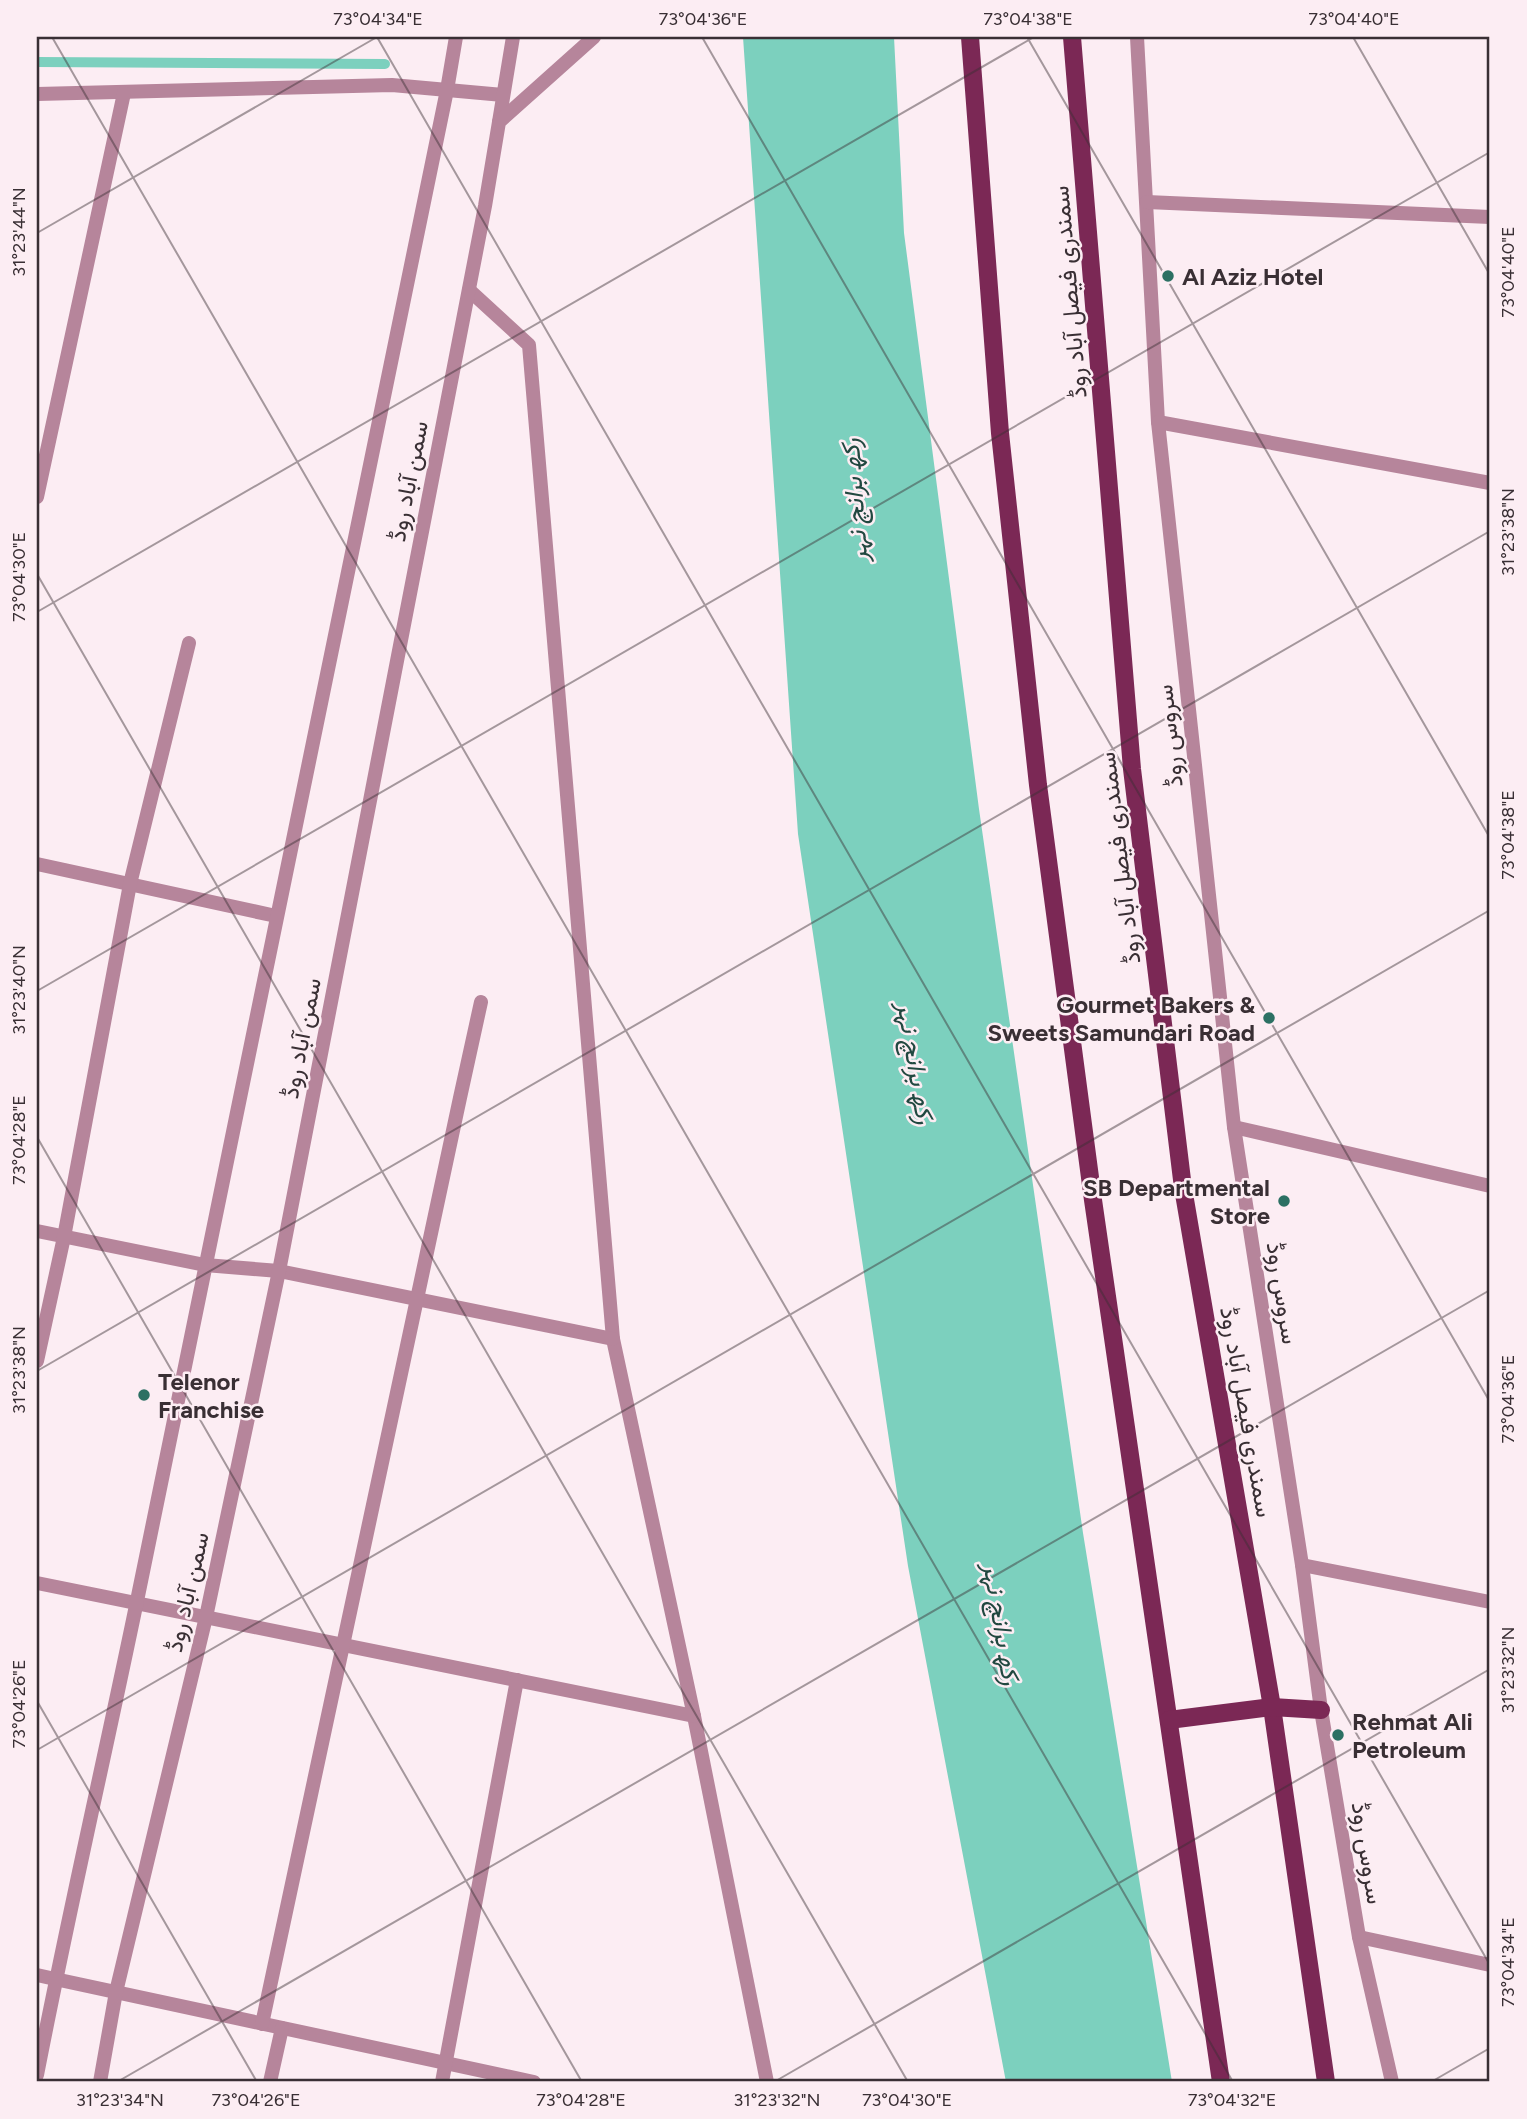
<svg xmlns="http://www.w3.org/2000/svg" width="1527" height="2119" viewBox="0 0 1527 2119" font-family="Figtree,Vazirmatn,sans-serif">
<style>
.water{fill:#7cd0be}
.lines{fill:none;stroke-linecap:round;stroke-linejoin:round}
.stream{stroke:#7cd0be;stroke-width:10}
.service{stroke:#b6859b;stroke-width:14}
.minor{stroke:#b6859b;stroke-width:14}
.tertiary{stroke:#b6859b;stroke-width:14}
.primary{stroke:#7b2855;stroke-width:18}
.ticks{fill:none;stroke:#392f34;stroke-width:2;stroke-opacity:0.45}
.poi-dot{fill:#2c7063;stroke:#fcedf3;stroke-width:2.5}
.labels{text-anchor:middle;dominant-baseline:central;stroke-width:5;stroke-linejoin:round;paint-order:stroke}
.poi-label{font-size:24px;font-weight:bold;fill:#392f34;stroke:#fcedf3;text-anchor:start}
.street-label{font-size:24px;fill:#392f34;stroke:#fcedf3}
.water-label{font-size:26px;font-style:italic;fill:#214840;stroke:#fcedf3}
.neatline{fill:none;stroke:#392f34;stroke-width:2.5}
.ticks-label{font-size:18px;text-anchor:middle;fill:#392f34}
</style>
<rect width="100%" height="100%" fill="#fcedf3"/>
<path class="water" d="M743,37h151l10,196 75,576 104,724 89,549h-166l-98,-516 -110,-732z"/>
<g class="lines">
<path class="stream" d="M37,62l348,2"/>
<g class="service">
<path d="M1137,37l21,385"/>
<path d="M1147,202l343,15"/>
</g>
<g class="minor">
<path d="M37,94l355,-9 111,10"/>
<path d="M469,290l60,55 84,994 81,377 73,366"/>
<path d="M37,497l87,-404"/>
<path d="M37,864l239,52"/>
<path d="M1234,1127l256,59"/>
<path d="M37,1231l168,34 74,6 334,68"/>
<path d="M37,1361l27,-124 66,-353 59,-241"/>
<path d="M1302,1565l188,37"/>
<path d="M37,1583l657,133"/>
<path d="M1359,1937l131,28"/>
<path d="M55,1979l479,103"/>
<path d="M262,2024c74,-341 144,-682 219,-1022"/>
<path d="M270,2082l12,-54"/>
<path d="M442,2082l75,-402"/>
<path d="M1392,2082l-33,-145 -38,-227 -19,-145 -68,-438 -76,-705 332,61"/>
</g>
<g class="tertiary">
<path d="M499,122l14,-85"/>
<path d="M37,1975l18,4"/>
<path d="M37,2075c31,-160 68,-319 101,-479 103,-502 205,-1004 309,-1506l9,-53"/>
<path d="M100,2082l16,-90 90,-375 73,-346 206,-1065 14,-84 95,-85"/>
</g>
<g class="primary">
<path d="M970,37l30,396 38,352 55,415 128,882"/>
<path d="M1072,37l60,732 51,419 89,519 54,375"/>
<path d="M1169,1720l103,-13 49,3"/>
</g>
</g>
<path class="ticks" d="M52,37l1181,2045M377,37l1113,1928M702,37l788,1365M1027,37l463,801M1353,37l137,238M37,233l340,-196M37,574l871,1508M37,612l997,-575M37,991l1453,-839M37,1137l545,945M37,1371l1453,-840M37,1701l220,381M37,1750l1453,-840M117,2082l1373,-792M774,2082l716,-413M1431,2082l59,-34"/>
<g class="poi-dot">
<circle cx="1168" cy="276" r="7"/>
<circle cx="1269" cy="1018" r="7"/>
<circle cx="1284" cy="1201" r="7"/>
<circle cx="144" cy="1395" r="7"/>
<circle cx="1338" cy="1735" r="7"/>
</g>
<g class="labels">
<g class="poi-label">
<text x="1182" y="276">Al Aziz Hotel</text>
<text x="1255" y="1004" text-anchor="end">Gourmet Bakers &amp;<tspan x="1255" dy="28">Sweets Samundari Road</tspan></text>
<text x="1270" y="1187" text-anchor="end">SB Departmental<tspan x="1270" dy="28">Store</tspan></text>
<text x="158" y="1381">Telenor<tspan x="158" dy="28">Franchise</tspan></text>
<text x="1352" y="1721">Rehmat Ali<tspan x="1352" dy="28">Petroleum</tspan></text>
</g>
<g class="street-label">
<text transform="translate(1069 292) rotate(-95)">سمندری فیصل آباد روڈ</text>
<text transform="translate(408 481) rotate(-79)">سمن آباد روڈ</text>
<text transform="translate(1169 736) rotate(-96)">سروس روڈ</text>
<text transform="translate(1119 858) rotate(-97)">سمندری فیصل آباد روڈ</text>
<text transform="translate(301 1038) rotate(-79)">سمن آباد روڈ</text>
<text transform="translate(1283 1293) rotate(81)">سروس روڈ</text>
<text transform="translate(1247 1412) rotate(80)">سمندری فیصل آباد روڈ</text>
<text transform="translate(187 1592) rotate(-77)">سمن آباد روڈ</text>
<text transform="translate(1368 1853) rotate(81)">سروس روڈ</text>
</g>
<g class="water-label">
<text transform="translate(854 500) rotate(-94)">رکھ برانچ نہر</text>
<text transform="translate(916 1063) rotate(81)">رکھ برانچ نہر</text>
<text transform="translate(1002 1624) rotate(81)">رکھ برانچ نہر</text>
</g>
</g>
<rect width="1527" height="2119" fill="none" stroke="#fcedf3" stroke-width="77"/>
<rect x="38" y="38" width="1450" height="2042" class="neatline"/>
<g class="ticks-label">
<text x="378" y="25">73°04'34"E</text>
<text x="703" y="25">73°04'36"E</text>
<text x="1028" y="25">73°04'38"E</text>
<text x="1354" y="25">73°04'40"E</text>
<text transform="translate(19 232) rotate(-90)" y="6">31°23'44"N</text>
<text transform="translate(1508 272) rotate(-90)" y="6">73°04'40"E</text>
<text transform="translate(1508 532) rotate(-90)" y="6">31°23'38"N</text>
<text transform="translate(19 577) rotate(-90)" y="6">73°04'30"E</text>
<text transform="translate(1508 835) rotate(-90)" y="6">73°04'38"E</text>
<text transform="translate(19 990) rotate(-90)" y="6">31°23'40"N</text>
<text transform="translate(19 1140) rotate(-90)" y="6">73°04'28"E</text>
<text transform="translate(19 1370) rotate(-90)" y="6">31°23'38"N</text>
<text transform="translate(1508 1399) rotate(-90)" y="6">73°04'36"E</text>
<text transform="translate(1508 1670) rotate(-90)" y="6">31°23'32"N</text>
<text transform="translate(19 1704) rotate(-90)" y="6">73°04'26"E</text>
<text transform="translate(1508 1962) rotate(-90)" y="6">73°04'34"E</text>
<text x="120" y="2106">31°23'34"N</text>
<text x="256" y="2106">73°04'26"E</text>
<text x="581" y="2106">73°04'28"E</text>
<text x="777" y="2106">31°23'32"N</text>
<text x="907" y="2106">73°04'30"E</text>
<text x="1232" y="2106">73°04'32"E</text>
</g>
</svg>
